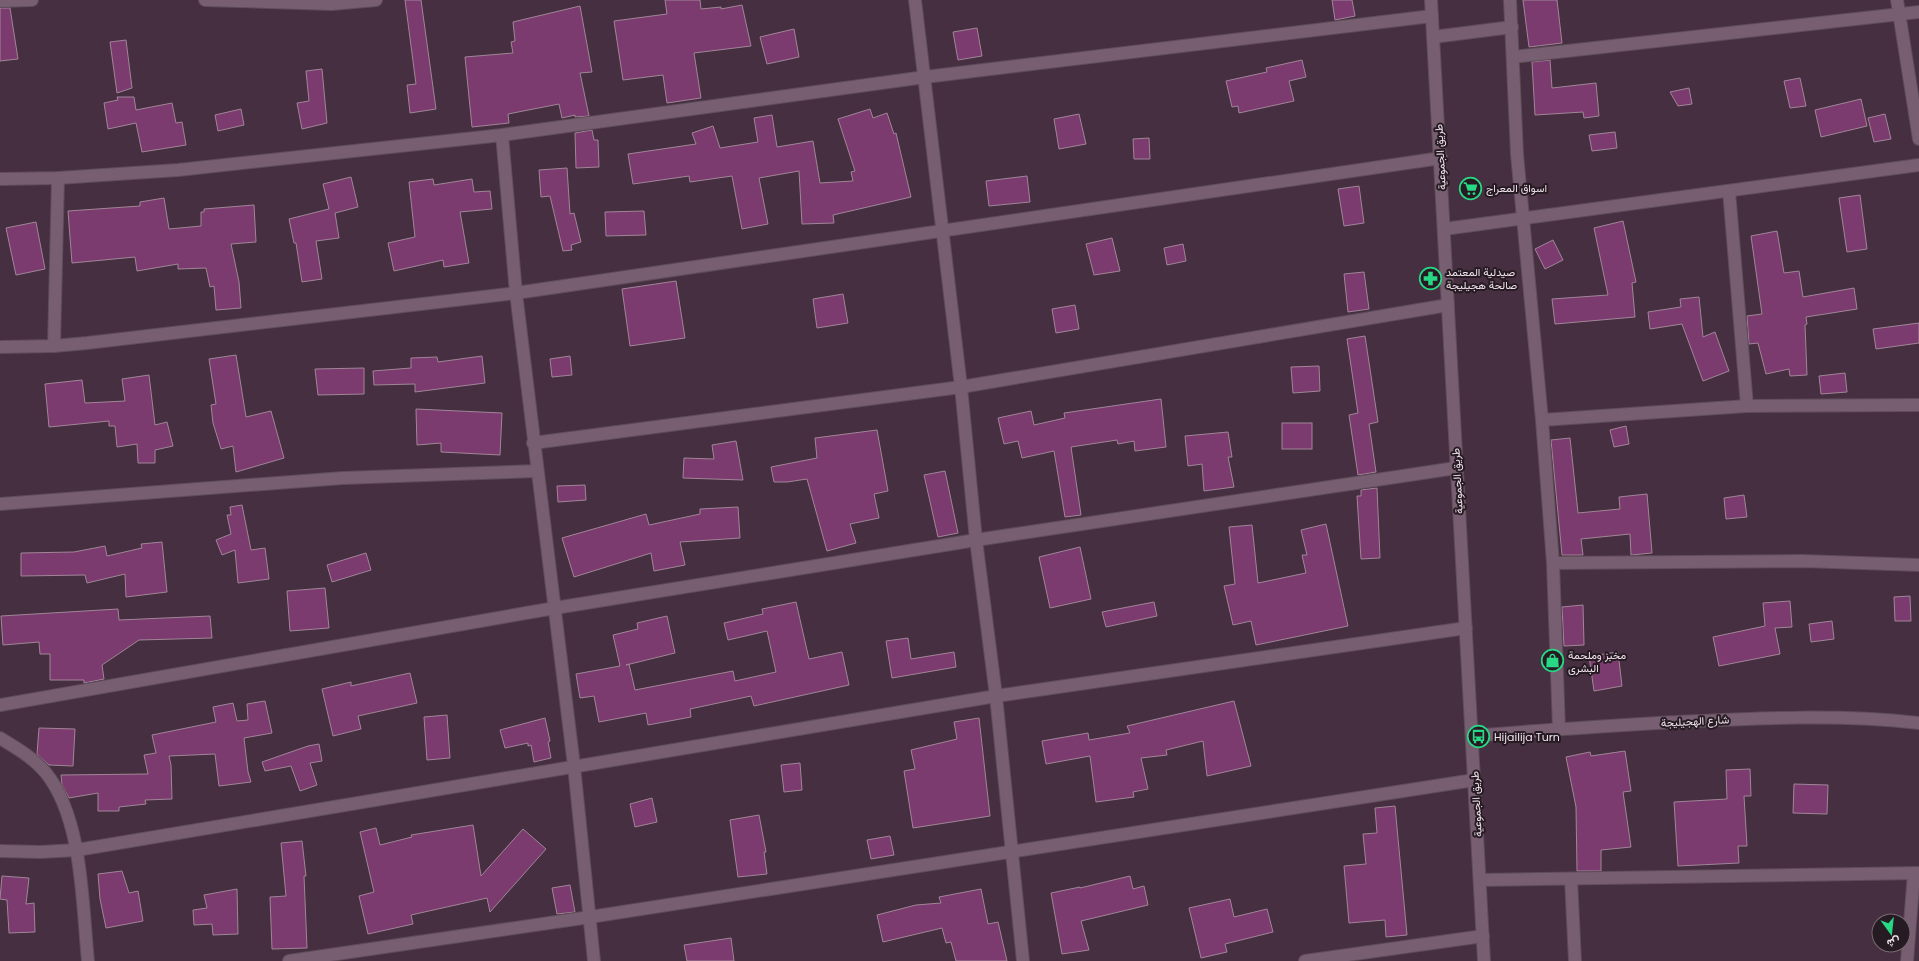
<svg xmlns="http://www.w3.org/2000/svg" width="1919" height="961" viewBox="0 0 1919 961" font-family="Poppins,Vazirmatn,sans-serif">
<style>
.building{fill:#7c3b6e;stroke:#a08598}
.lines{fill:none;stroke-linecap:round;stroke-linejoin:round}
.street-casing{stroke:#5e4c59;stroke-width:14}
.secondary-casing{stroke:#5e4c59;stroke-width:14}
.street{stroke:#785e71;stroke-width:12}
.secondary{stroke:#785e71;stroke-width:12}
.labels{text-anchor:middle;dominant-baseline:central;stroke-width:4;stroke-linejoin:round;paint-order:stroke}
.street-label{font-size:11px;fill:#f0e1eb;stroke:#261b23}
.poi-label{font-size:11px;fill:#f0e1eb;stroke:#261b23;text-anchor:start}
</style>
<rect width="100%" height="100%" fill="#462f40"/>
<g class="building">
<path d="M405,0h16l15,109 -26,4 -3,-28 9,-1z"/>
<path d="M665,0h35l1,9 20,-2v2l21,-4 9,41 -57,7 7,45 -34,5 -4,-28 -40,5 -9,-59 53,-7z"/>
<path d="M1332,0h20l3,16 -20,4z"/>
<path d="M1523,0h34l5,43 -33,4z"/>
<path d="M580,6l12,66 -12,1 9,43 -14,1v-2l-13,3 -3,-14 -51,10 1,9 -37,4 -7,-70 48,-4 -2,-11 4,-1 -2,-19z"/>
<path d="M0,8h10l8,51 -18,2z"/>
<path d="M977,28l5,28 -24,4 -5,-28z"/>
<path d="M794,29l5,28 -32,7 -7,-27z"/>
<path d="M126,40l6,48 -15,5 -7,-51z"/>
<path d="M1302,60l4,17 -17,4 5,20 -55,12 -1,-7 -6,1 -6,-26 41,-9 -1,-4z"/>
<path d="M1550,60l2,28 44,-5 3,33 -15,2 -1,-6 -48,3 -3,-53z"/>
<path d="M322,69l5,54 -25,6 -5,-26 12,-2 -3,-30z"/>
<path d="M1800,78l6,28 -16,2 -6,-27z"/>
<path d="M1689,88l3,16 -14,2 -8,-14z"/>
<path d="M117,97h17l2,13 36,-7 4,20 6,-1 4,23 -44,7 -6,-29 -28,6 -4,-26 14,-3z"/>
<path d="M1861,99l6,27 -46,11 -6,-27z"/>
<path d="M241,109l3,16 -26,6 -3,-16z"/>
<path d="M870,109l3,9 14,-5 7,21 2,-1 15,64 -78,18 1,8 -32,1 -3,-53 -40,7 9,46 -26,5 -10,-53 -42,6 -1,-6 -56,8 -5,-30 68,-10 -4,-11 21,-7 7,22 38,-6 -4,-24 18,-3 5,32 36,-6 7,42 33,-2 -2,-9 4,-1 -17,-52z"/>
<path d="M1079,114l7,30 -27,5 -5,-30z"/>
<path d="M1885,114l6,25 -17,3 -6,-24z"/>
<path d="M592,130l2,10h4l1,27 -23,1 -1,-35z"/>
<path d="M1615,132l2,16 -25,3 -3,-16z"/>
<path d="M1149,138l1,21h-16l-1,-20z"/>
<path d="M567,168l3,46 4,-1 7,29 -10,3 1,5 -9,1 -13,-55 -9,1 -2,-27z"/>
<path d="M1027,176l3,26 -41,4 -3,-25z"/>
<path d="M351,177l7,30 -23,6 4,25 -23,3 6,38 -20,3 -6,-39h-2l-5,-24 40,-10 -6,-25z"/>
<path d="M433,179l1,6 38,-6 2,13 16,-1 2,18 -32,3 9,51 -25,4 -1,-7 -49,11 -6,-28 27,-6 -6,-55z"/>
<path d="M1359,186l5,37 -20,3 -6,-37z"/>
<path d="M1860,195l7,54 -20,3 -8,-54z"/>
<path d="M164,198l5,31 32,-3v-14h3v-3l50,-4 2,37 -25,2 8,38 2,26 -25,2 -2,-24 -4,1 -4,-19 -28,1v-5l-41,7 -2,-14 -63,6 -4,-52 72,-5v-4z"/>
<path d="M644,211l2,24 -40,1 -1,-24z"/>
<path d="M1623,221l13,61 -4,1 3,34 -80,7 -3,-25 56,-4 -14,-67z"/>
<path d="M36,222l9,47 -29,6 -10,-47z"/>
<path d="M1777,231l7,42 15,-2 4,26 51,-9 3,21 -51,8 1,7 -2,1 2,50 -17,1 -1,-7 -23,5 -8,-31 -9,1 -2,-28 15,-2 -11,-78z"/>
<path d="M1112,238l8,33 -26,4 -8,-31z"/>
<path d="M1553,240l10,20 -18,9 -10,-20z"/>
<path d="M1183,244l3,17 -19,4 -3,-17z"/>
<path d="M1364,272l5,37 -21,3 -4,-38z"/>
<path d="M676,281l9,57 -55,8 -8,-57z"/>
<path d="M843,294l5,29 -31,5 -4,-29z"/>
<path d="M1699,297l4,40 12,-5 14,39 -26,10 -21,-57 -32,5 -2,-17 33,-5 -1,-8z"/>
<path d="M1075,305l4,24 -23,4 -4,-24z"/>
<path d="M1919,323v20l-43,6 -3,-20z"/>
<path d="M1365,336l13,86 -9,2 7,48 -18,3 -9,-60 9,-2 -11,-74z"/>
<path d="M236,355l10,62 25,-6 13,47 -48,14 -3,-26 -12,3 -8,-26 -2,-18 5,-1 -7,-45z"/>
<path d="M482,356l3,27 -70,9v-8l-41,1 -1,-14 38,-3v-10l26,-1 1,5z"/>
<path d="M570,356l2,19 -20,2 -2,-18z"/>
<path d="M1319,366l1,25 -27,2 -2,-26z"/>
<path d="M364,368v26l-46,1 -3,-26z"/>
<path d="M1845,373l2,19 -26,2 -2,-18z"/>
<path d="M149,375l6,50 12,-3 6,24 -18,4v13h-17l-1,-19 -20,3 -2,-21h-6v-5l-60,6 -4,-43 37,-4 3,23 40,-2 -3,-22z"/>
<path d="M1161,399l5,48 -31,4 -1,-10 -16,3 -1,-4 -46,7 10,68 -16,2 -11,-66 -32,7 -4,-17 -14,3 -6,-26 33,-7 3,14 31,-7 -1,-5z"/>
<path d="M416,409l86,4 -2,42 -59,-3v-9l-24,2z"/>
<rect x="1282" y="423" width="30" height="26"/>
<path d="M1626,426l3,18 -15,3 -4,-17z"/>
<path d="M877,430l11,61 -14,3 5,24 -29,6 6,19 -29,8 -20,-72 -20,3h-13l-3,-15 46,-9 -2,-20z"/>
<path d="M1228,432l4,25h-4l6,30 -30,4 -2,-27 -14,2 -3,-30z"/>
<path d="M1570,438l8,75 42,-4 -1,-12 28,-3 5,59 -21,2 -1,-21 -49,5 2,16h-21l-11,-115z"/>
<path d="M736,441l7,39 -60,-2 1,-20 30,1 -2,-14z"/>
<path d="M945,471l13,62 -20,4 -14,-62z"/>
<path d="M585,485l1,15 -28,2 -1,-16z"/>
<path d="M1377,488l3,70 -19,1 -4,-63h4v-6z"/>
<path d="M1744,495l3,22 -21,2 -2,-21z"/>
<path d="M242,505l9,45 14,-2 4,31 -31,4 -3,-33 -13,5 -6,-15 15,-6 -4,-19h4l-1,-8z"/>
<path d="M738,507l2,31 -60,4 5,23 -31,6 -3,-18 -77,24 -12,-39 84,-24 3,11 51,-11v-5z"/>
<path d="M1326,524l22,102 -92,19 -5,-24 -18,4 -9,-39 11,-2 -6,-57 23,-2 6,58 48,-10 -4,-18h5l-6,-25z"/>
<path d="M162,542l5,50 -41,5 -1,-23 -38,9 -2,-8 -64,1v-23l53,-1 31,-6 2,10 35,-8 -1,-4z"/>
<path d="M1080,547l11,52 -41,9 -11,-51z"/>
<path d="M366,553l5,17 -39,12 -5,-17z"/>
<path d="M325,588l4,40 -39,3 -3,-40z"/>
<path d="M1910,596l1,25h-16l-1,-24z"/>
<path d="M1790,601l2,26 -17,1 5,26 -61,12 -6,-29 52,-11 -2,-23z"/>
<path d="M796,602l13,57 33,-7 7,33 -95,21 -3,-10 -61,13 1,8 -43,8 -2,-12 -47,9 -5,-26 -14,2 -4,-24 44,-8 -7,-31 25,-6 -1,-6 30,-7 8,37 -49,12 3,-1 6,26 98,-19 2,10 41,-9 -9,-41 -39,9 -4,-17 39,-9 -1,-5z"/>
<path d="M1154,602l3,14 -51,11 -4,-15z"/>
<path d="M1583,605l1,40 -20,1 -2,-39z"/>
<path d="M118,609l1,11 91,-4 2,22 -73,2 -37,25 2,14 -20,4v-3h-34v-26h-10l-1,-12 -36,3 -2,-29z"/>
<path d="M1832,621l2,18 -23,3 -2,-18z"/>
<path d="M908,638l3,21 43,-7 2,15 -64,11 -6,-37z"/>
<path d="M1618,652l4,34 -28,5 -5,-35z"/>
<path d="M410,673l7,30 -59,13 3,13 -28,7 -11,-47 29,-7v4z"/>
<path d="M265,701l7,32 -28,5 4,34 3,10 -32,4 -4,-32 -46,2 2,9 1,34 -27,1 1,4 -27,3v4h-21v-18l-29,5 -7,-13 -1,-10 87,-1 -4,-19 12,-2 -4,-18 64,-13 -3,-15 20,-4 4,18 11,-1 -1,-16z"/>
<path d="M1234,701l17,65 -44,10 -4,-35 -37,9 1,5 -26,3 7,31 -15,3 1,5 -38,5 -6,-46 -44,8 -4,-23 46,-8 1,7 41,-7 -3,-7z"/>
<path d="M447,715l3,43 -23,2 -3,-43z"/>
<path d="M545,718l5,23 -2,1 3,16 -17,4 -3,-17 -3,1v-3l-23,5 -5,-18z"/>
<path d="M979,718l11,98 -77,12 -9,-57 11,-2 -4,-19 46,-11 -3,-17z"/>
<path d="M39,728l36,1 -2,37 -24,-1 -12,-11z"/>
<path d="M319,744l3,17 -12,2 7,22 -17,6 -9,-25 -26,5 -3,-9 46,-16z"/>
<path d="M1625,751l6,40 -8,1 8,55 -30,3v21h-24l-1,-64 -10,-50 24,-5 1,4z"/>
<path d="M800,763l2,27 -18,2 -3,-27z"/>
<path d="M1750,769l1,27h-7l3,50h-9l1,17 -61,3 -4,-64 53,-3 -1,-29z"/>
<path d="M1794,784l34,1 -1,29 -34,-1z"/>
<path d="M652,798l5,24 -22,5 -5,-23z"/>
<path d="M1395,806l12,129 -21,2 -1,-17 -36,3 -5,-57 22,-2 -3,-30 14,-1 -2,-25z"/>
<path d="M759,815l7,37h-2l3,22 -29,3 -8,-57z"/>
<path d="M473,825l8,51 42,-47 23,20 -56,63 -3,-14 -76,17 2,9 -45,10 -9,-38 15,-4 -14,-60 16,-4 4,17 32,-8 -1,-2z"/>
<path d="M890,836l4,19 -23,4 -4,-19z"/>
<path d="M302,841l4,35h-2l3,72 -35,1 -2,-52 16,-1 -5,-53z"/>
<path d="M122,871l7,22 9,-2 5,30 -37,7 -6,-29 -2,-25z"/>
<path d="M2,876l27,2 -3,26 8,-1 1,29 -26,1 -2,-33 -7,-1z"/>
<path d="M1130,876l3,13 11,-3 4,19 -67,16 8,29 -27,4 -11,-61 29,-6v1z"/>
<path d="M570,885l5,27 -18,2 -5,-26z"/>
<path d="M237,889l1,45 -25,1 -1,-11 -18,1 -1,-15 14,-2 -3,-13z"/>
<path d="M981,889l7,35 10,-2 9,39h-51l-5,-19 -5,1 -4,-15 -59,14 -6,-27 39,-10 25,-2 -2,-6z"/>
<path d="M1230,899l4,18 33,-8 6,23 -48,12 2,8 -26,6 -12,-50z"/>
<path d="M731,938l3,23h-47l-3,-16z"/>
</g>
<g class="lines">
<defs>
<g id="street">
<path d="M205,0l127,4 44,-4"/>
<path d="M915,0l46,387 15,153 20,156 27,265"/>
<path d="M1510,0l7,154 25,266 11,143 6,166"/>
<path d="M1897,0l22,139"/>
<path d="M0,1l32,-1"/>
<path d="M1433,37l79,-10"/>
<path d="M1513,57l406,-45"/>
<path d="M502,135l14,158 58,473 20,195"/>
<path d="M0,179l58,-1 120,-8 324,-35 423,-58 507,-61"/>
<path d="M1729,191l18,215"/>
<path d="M1444,229l475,-64"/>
<path d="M54,346l4,-168"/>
<path d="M0,347l54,-1 33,-3 429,-50 925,-135"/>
<path d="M1542,420l205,-14 172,-1"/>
<path d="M533,443l428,-56 487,-82"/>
<path d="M0,504l343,-26 194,-7"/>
<path d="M1553,563l250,-2 116,4"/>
<path d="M0,705l555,-97 421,-68 480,-72"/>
<path d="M0,738c16,10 34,20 46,35 37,46 36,131 42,188"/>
<path d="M0,851l40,1 37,-2 919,-154 470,-68"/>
<path d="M1571,879l4,82"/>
<path d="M1480,880l439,-7"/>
<path d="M289,961l301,-44 884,-137"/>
<path d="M1305,961l178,-25"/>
<path d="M1907,961l7,-88"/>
</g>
<g id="secondary">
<path d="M1431,0l53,961"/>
<path d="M1472,736c68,-6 137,-10 205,-14 81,-4 162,-8 242,1"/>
</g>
</defs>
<use href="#street" class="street-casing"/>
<use href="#secondary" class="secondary-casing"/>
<use href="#street" class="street"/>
<use href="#secondary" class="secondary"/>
</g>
<defs>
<symbol id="supermarket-ring" viewBox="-11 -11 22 22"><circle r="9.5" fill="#261b23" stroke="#27d885" stroke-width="1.5"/><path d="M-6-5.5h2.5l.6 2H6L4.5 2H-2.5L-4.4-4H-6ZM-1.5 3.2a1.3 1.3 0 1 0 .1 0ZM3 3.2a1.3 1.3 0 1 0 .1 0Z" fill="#27d885"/></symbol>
<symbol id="pharmacy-ring" viewBox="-11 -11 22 22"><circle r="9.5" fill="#261b23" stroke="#27d885" stroke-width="1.5"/><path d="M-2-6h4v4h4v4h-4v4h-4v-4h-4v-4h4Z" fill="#27d885"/></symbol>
<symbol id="shop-ring" viewBox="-11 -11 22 22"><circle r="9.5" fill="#261b23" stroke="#27d885" stroke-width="1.5"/><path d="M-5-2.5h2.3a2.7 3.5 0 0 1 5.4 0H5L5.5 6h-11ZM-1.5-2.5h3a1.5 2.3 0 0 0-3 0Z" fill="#27d885"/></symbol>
<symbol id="bus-ring" viewBox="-11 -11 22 22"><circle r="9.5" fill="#261b23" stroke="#27d885" stroke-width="1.5"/><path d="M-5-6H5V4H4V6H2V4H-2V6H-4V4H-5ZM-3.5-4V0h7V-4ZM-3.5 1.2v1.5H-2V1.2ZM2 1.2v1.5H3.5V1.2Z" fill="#27d885"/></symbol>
</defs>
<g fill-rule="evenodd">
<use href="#supermarket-ring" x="1458" y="176" width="25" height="25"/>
<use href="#pharmacy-ring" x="1418" y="266" width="25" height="25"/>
<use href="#shop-ring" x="1540" y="648" width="25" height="25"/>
<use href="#bus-ring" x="1466" y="724" width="25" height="25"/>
</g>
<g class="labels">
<g class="street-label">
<text transform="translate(1440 157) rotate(-93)">طريق الجموعية</text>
<text transform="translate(1457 481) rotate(-93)">طريق الجموعية</text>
<text transform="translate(1695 721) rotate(-3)">شارع الهجيليجة</text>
<text transform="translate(1476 804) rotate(-93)">طريق الجموعية</text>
</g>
<g class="poi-label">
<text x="1486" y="188">اسواق المعراج</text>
<text x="1446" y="272">صيدلية المعتمد<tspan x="1446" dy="13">صالحة هجيليجة</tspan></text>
<text x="1568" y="655">مخبز وملحمة<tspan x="1568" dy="13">البشرى</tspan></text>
<text x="1494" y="737">Hijailija Turn</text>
</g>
</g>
<g transform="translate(1891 933) rotate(165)"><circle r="19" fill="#261b23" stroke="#776a73"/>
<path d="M0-3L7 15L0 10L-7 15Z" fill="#27d885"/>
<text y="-6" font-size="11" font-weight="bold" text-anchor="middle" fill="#f0e1eb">ش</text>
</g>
</svg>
